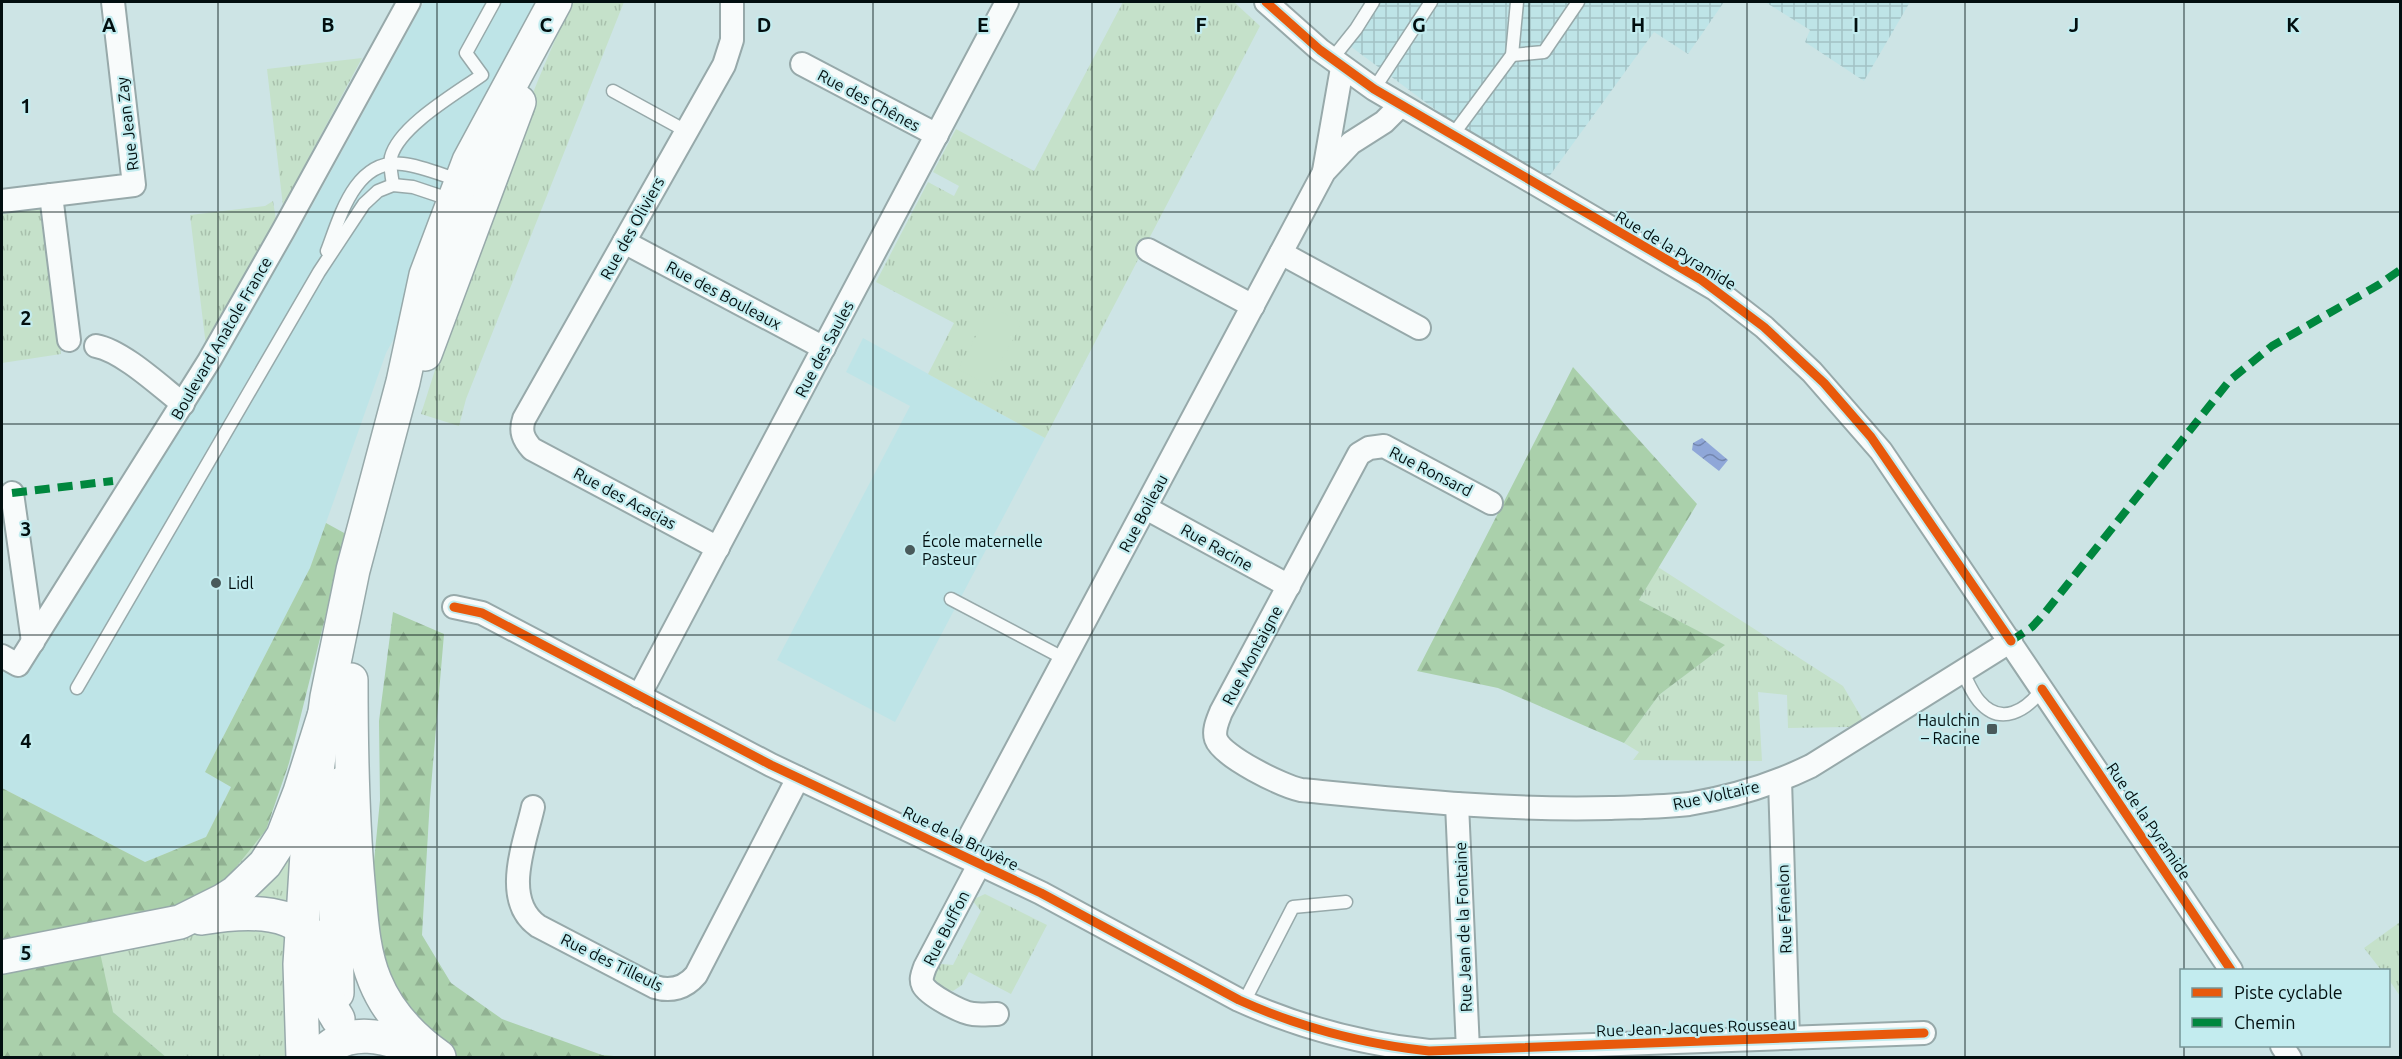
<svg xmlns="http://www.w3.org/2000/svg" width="2402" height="1059" viewBox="0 0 2402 1059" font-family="Ubuntu,sans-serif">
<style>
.built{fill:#bee4e7}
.industrial{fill:url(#industrial-grid)}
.grass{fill:url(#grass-tufts)}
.forest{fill:url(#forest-firs)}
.pitch{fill:#c5e1ca}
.water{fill:url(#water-waves)}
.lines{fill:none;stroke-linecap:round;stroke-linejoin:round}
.service-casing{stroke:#97a9aa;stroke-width:15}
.minor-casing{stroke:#97a9aa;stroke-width:26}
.primary-casing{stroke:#97a9aa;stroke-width:36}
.motorway-casing{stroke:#97a9aa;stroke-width:36}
.service{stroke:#f8fbfb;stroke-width:12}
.minor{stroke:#f8fbfb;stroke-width:22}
.primary{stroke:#f8fbfb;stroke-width:33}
.motorway{stroke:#f8fbfb;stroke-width:33}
.quiet{stroke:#00873e;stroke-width:8;stroke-dasharray:15 8;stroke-linecap:butt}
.cycleway-casing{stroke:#c3ecef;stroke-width:13}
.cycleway{stroke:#e8590c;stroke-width:9}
.grid{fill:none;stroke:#020f10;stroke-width:1.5;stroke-opacity:0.55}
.poi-dot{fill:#495a5b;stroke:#c3ecef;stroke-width:2}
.labels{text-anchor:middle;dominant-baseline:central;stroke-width:4.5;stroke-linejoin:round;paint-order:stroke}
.street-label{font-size:16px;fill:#020f10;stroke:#c3ecef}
.poi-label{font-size:16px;fill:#020f10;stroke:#c3ecef;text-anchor:start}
.grid-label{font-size:20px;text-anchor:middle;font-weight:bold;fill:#020f10;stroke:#c3ecef;stroke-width:4.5;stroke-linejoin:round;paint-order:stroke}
</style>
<defs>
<pattern id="industrial-grid" width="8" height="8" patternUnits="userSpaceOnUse" patternTransform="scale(1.5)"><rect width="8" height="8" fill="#bee4e7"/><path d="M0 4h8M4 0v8" fill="none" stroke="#a2c2c5"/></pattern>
<pattern id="grass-tufts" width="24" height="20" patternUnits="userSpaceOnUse" patternTransform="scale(1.5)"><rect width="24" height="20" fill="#c5e1ca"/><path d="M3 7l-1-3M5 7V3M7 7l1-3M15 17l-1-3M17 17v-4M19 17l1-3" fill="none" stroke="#a8c0ac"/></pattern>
<pattern id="forest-firs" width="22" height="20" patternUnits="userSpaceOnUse" patternTransform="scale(1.5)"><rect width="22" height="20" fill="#aad0ab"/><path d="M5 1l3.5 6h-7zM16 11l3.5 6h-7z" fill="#91b192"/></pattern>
<pattern id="water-waves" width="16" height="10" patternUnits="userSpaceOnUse" patternTransform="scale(1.5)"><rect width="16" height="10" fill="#8fa7d8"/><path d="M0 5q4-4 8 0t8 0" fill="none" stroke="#7386ae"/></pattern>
</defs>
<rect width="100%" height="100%" fill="#cde4e5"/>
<g class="built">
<path d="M424,2h118l-135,313 -21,38 -76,215 -105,204 26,15 -25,50 -61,25 -143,-74v-115l32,-15 261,-421z"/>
<path d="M863,338l182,100 -150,284 -118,-62 133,-254 -64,-34z"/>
</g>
<g class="industrial">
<path d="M1366,2h358l-36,52 -34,-22 -106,146 -84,-47 -122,-91z"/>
<path d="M1765,2h145l-46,79 -59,-39 5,-12z"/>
</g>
<g class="grass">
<path d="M572,2h52l-158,397 -7,27 -38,-12c44,-139 90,-279 151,-412z"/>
<path d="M1123,2h111l26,24 -215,412 -117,-64 26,-51 -78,-41 52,-100 26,14 5,-10 -26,-14 23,-43 78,42z"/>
<path d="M362,58l-79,148 -16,-137z"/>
<path d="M273,201l3,19 -70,126 -16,-131 75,-9z"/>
<path d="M45,207l16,147 -59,9v-149z"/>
<path d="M1658,567l185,119 20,34 -14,7 -61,1 -1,-33 -29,-3 4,69 -129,-1 6,-8 -15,-9 35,-48 65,-50 -85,-45z"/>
<path d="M266,830l32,10 -14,130 1,87h-119l-53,-45 -111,-69 218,-56z"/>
<path d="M985,894l62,31 -36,69 -42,-22 -7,13 -9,6 -15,-3 -7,-7v-18l22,2 28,-54 -9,-11z"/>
<path d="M2400,922v74l-11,-16 -1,-10h-7l-17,-22z"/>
</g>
<g class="forest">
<path d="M1573,367l124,137 -58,96 86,45 -66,50 -35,48 -126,-55 -81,-17z"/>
<path d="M326,523l20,11 -57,229 -23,67 -46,57 -66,28 -152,28v-155l143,74 61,-25 25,-50 -26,-15 105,-204z"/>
<path d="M393,612l51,22 -14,165 -8,136 29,48 51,36 100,36 24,2h-194l-34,-62 -17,-39 -9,-74 8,-82 -1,-79z"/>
<path d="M99,948l14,64 53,45 -164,1v-92z"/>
</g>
<path class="pitch" d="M992,307l30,16 -34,62 -30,-16z"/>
<path class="water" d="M1702,438l26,22 -9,11 -27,-21 1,-7z"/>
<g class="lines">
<defs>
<g id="service">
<path d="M1512,55l32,-3 34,-50"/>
<path d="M1332,59l24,-30 17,-27"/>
<path d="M1374,89l57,-87"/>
<path d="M613,91l73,40"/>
<path d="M1452,136l60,-81 5,-53"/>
<path d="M393,185c-1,-9 -4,-19 -2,-28 8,-31 66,-64 91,-82l-16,-22 28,-51"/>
<path d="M327,251c13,-34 28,-93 76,-87 19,2 39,11 58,17"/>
<path d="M951,599l114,60"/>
<path d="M1963,673c5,9 9,20 16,28 22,26 48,9 63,-12"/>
<path d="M77,688l242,-416 45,-68 14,-13 15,-6 20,2 39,13"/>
<path d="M1244,1002l49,-95 53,-5"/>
</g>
<g id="minor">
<path d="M1266,2l54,48 54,39 341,200 49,38 48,45 69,79 350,519"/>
<path d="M802,64l135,71"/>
<path d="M1324,171l18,-103"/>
<path d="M51,195l18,145"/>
<path d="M2,201l132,-16 -21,-183"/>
<path d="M624,242l200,106"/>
<path d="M1148,250l105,56"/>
<path d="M1281,253l138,75"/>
<path d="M96,346c27,5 65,41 87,58"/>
<path d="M12,493l21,149"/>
<path d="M1491,503l-107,-57 -15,2 -10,6 -138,258c-3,8 -8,18 -5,27 6,18 67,47 85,51 103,10 206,21 310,18 26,-1 52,-1 78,-4 42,-7 83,-19 122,-38l200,-125"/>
<path d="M1146,508l143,78"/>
<path d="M718,548l-186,-99c-9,-10 -12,-18 -8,-30l200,-354 8,-25v-38"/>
<path d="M454,607l28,6 289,152 270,128 198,107c62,28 123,44 190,51l495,-18"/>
<path d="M2,656l16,9 191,-304 74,-130 126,-229"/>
<path d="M639,696l368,-694"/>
<path d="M1780,780l8,258"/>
<path d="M1457,804l11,246"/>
<path d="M533,807c-8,36 -32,93 5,119l117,61c16,5 30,1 41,-12l102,-197"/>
<path d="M961,853l363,-681 27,-29 33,-21 16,-16"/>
<path d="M980,863l-55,104c-2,6 -5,12 -2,18 5,10 39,28 50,29 8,1 16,0 24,0"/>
<path d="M2282,1046l8,12"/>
</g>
<g id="primary">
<path d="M425,354l94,-252"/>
<path d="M337,993l-1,-95 5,-114"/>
<path d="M303,1058l-3,-94 8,-126 19,-141 26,-127 50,-188 23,-107 43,-114 86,-159"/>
</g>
<g id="motorway">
<path d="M351,680c0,67 1,134 7,202 3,32 4,68 17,99 13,32 36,56 64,76"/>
<path d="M201,918c42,-7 105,-13 121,38 5,16 3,31 7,46 2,6 6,12 9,17"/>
<path d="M2,957l178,-35 44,-22 11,-7 30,-29 18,-28 17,-44 24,-76"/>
<path d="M319,1058c26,-35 70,-20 104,-8"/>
</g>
</defs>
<use href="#service" class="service-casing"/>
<use href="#minor" class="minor-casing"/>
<use href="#primary" class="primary-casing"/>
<use href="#motorway" class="motorway-casing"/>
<use href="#service" class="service"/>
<use href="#minor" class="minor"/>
<use href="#primary" class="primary"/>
<use href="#motorway" class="motorway"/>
<g class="quiet">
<path d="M12,493l101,-12"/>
<path d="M2011,641l21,-14 12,-13 186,-234 42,-34 108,-62 20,-14"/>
</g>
<defs>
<g id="cycleway">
<path d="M1266,2l54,48 54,39 326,190 64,48 60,56 47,54 140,204"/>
<path d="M454,607l28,6 289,152 270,128 198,107c62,28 123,44 190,51l495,-18"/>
<path d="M2042,689l189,281"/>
</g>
</defs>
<use href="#cycleway" class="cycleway-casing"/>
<use href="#cycleway" class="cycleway"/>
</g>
<path class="grid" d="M218,2v1056M437,2v1056M655,2v1056M873,2v1056M1092,2v1056M1310,2v1056M1529,2v1056M1747,2v1056M1965,2v1056M2184,2v968M2,212h2398M2,424h2398M2,635h2398M2,847h2398M2184,1046v12"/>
<g class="poi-dot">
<circle cx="910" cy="550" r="6"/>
<circle cx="216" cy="583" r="6"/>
<rect x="1986" y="723" width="12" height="12" rx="3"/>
</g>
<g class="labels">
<g class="street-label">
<text transform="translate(869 100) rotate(28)">Rue des Chênes</text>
<text transform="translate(127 124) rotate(-97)">Rue Jean Zay</text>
<text transform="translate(632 228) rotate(-61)">Rue des Oliviers</text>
<text transform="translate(1676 250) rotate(31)">Rue de la Pyramide</text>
<text transform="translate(724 295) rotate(28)">Rue des Bouleaux</text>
<text transform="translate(221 338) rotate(-60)">Boulevard Anatole France</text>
<text transform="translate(824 349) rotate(-62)">Rue des Saules</text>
<text transform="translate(1431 471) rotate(27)">Rue Ronsard</text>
<text transform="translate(625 498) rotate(28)">Rue des Acacias</text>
<text transform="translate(1143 513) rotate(-62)">Rue Boileau</text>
<text transform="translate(1217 547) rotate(29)">Rue Racine</text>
<text transform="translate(1252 655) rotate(-62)">Rue Montaigne</text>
<text transform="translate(1716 795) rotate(-12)">Rue Voltaire</text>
<text transform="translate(2149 821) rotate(56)">Rue de la Pyramide</text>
<text transform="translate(961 838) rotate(26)">Rue de la Bruyère</text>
<text transform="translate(1784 909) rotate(-92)">Rue Fénelon</text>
<text transform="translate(1463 927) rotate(-92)">Rue Jean de la Fontaine</text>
<text transform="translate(946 928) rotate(-63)">Rue Buffon</text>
<text transform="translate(612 962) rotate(26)">Rue des Tilleuls</text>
<text transform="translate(1696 1027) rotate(-2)">Rue Jean-Jacques Rousseau</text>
</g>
<g class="poi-label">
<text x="922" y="541">École maternelle<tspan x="922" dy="18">Pasteur</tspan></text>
<text x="228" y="583">Lidl</text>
<text x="1980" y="720" text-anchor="end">Haulchin<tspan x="1980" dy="18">– Racine</tspan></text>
</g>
</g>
<g class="grid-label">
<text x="109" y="32">A</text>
<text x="328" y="32">B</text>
<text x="546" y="32">C</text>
<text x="764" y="32">D</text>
<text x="983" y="32">E</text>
<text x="1201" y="32">F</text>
<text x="1419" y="32">G</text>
<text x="1638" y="32">H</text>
<text x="1856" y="32">I</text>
<text x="2074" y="32">J</text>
<text x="2293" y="32">K</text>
<text x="26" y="113">1</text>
<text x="26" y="325">2</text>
<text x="26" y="536">3</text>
<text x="26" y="748">4</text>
<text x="26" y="960">5</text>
</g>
<rect width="2402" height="1059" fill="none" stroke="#020f10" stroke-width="6"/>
<rect x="2180" y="969" width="210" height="78" fill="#c3ecef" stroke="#769496" stroke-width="1.5"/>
<rect x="2192" y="988" width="30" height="9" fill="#e8590c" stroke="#769496" stroke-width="1.5"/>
<text x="2234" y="999" font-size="18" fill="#020f10">Piste cyclable</text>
<rect x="2192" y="1018" width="30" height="9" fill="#00873e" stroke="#769496" stroke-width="1.5"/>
<text x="2234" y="1029" font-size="18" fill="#020f10">Chemin</text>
</svg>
